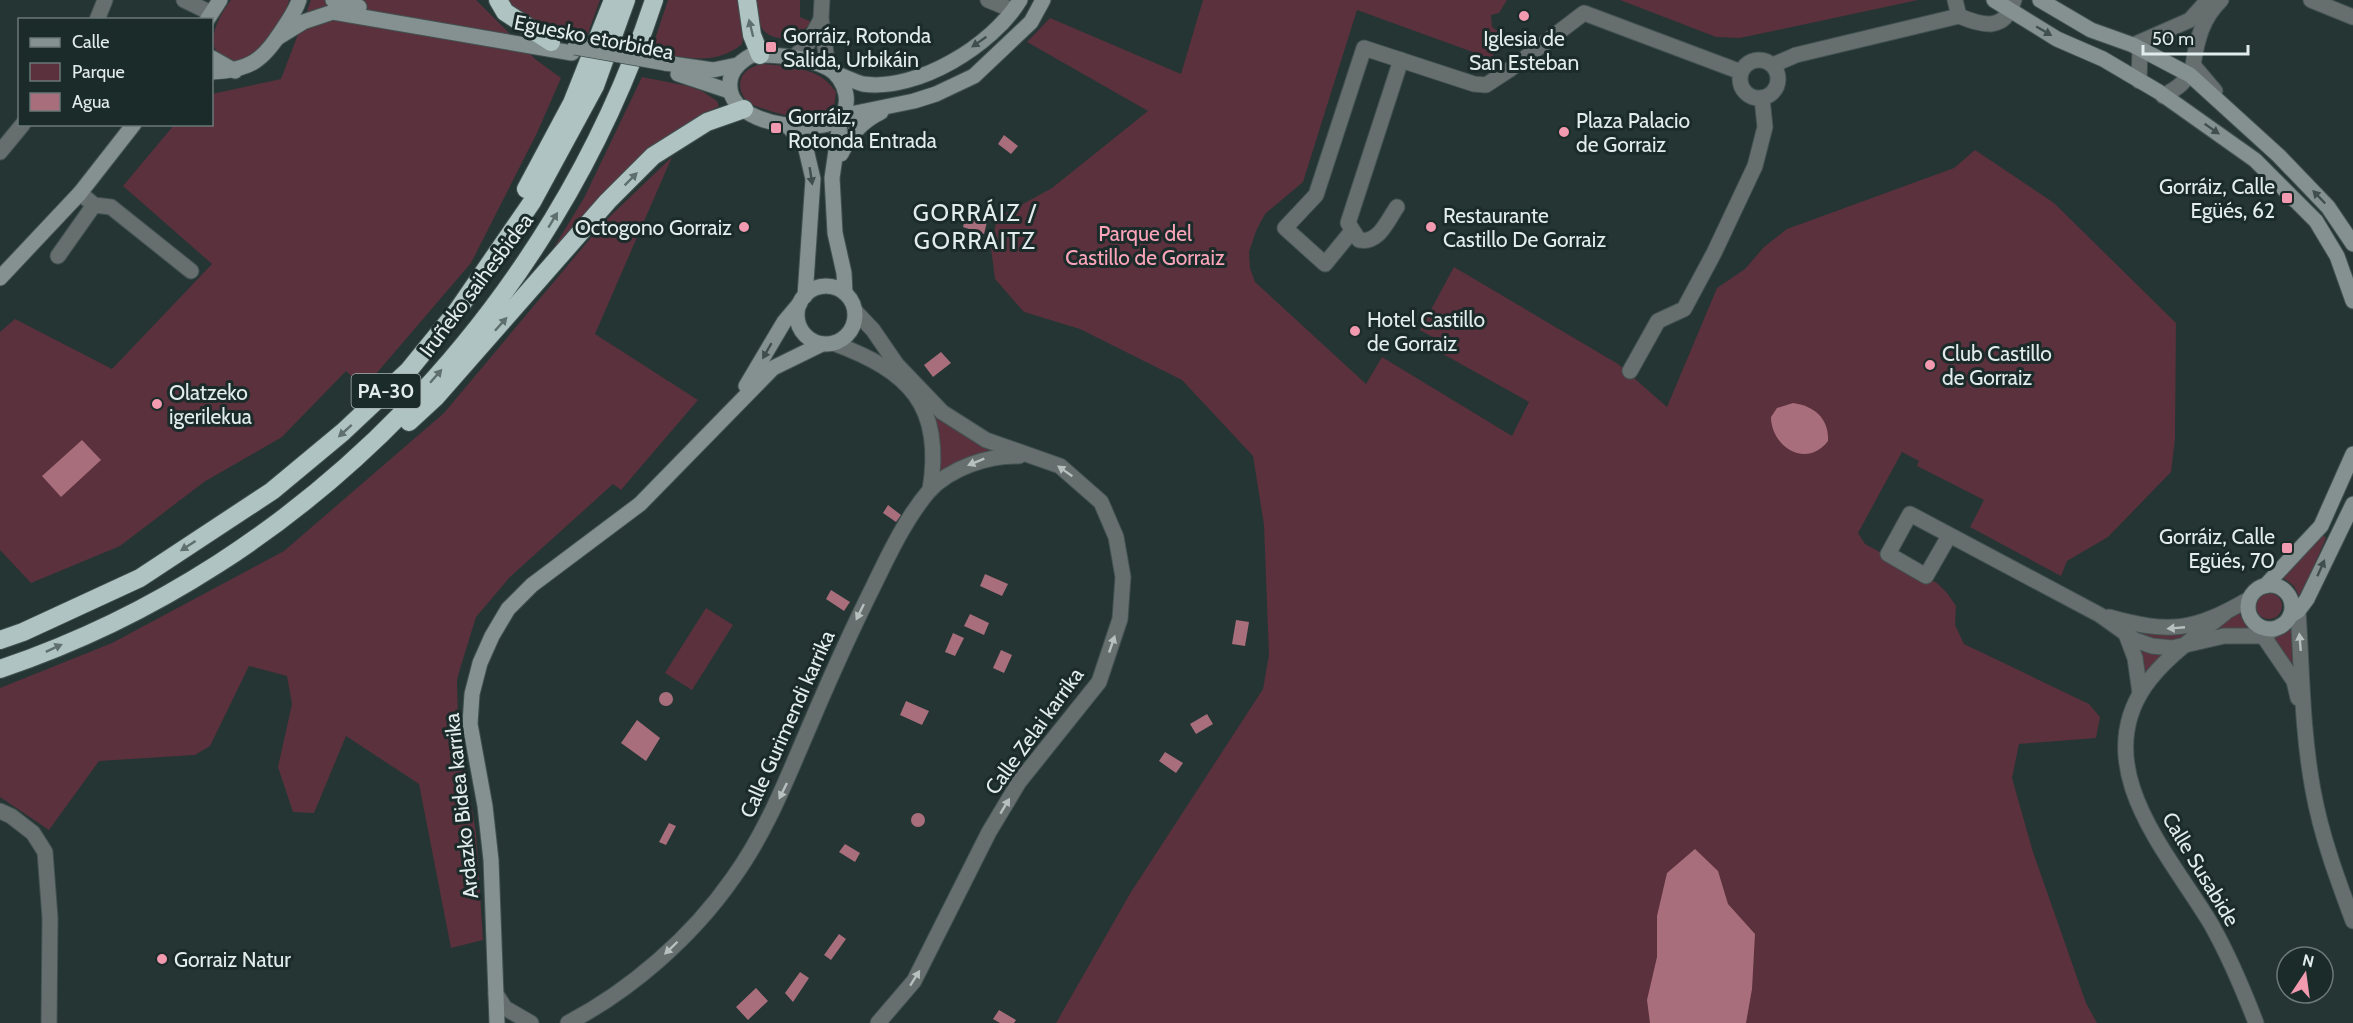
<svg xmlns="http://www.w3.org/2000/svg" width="2353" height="1023" viewBox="0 0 2353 1023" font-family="Cabin,sans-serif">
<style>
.green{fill:#5a313c}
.water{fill:#a96e7c}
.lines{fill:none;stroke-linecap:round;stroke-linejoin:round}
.street-casing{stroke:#425251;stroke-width:17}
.secondary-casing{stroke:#425251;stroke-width:17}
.highway-casing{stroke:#425251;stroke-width:20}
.street{stroke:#676f6e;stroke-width:15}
.secondary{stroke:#849190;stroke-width:15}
.highway{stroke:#afc3c2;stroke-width:18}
.secondary-bridge-casing{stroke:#425251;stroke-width:17;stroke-linecap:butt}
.secondary-bridge{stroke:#849190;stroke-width:15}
.oneway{fill:#5e6f6e}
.oneway2{fill:#404f4e}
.oneway3{fill:#b7c0bf}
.poi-dot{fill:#f29aaf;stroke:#1b2b2a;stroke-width:2}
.labels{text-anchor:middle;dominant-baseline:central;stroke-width:6;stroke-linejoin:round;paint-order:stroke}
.shield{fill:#1b2b2a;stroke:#a6b2b1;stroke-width:1.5}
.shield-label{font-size:20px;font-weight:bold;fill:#e2eceb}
.poi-label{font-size:21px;fill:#e2eceb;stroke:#1b2b2a;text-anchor:start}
.street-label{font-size:21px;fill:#e2eceb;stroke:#1b2b2a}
.park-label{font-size:21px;fill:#fca4b9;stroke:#1b2b2a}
.quarter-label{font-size:24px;letter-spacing:1.5px;fill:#e2eceb;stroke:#1b2b2a}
</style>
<rect width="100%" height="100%" fill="#243534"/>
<g class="green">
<path d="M231,0h58c-4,18 -29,57 -48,62 -5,1 -14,-1 -18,-4 -21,-14 -3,-43 8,-58z"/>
<path d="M311,0h165l59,59 26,19 -24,55 -66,130 -107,125 -18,-17 -64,66 -78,45 -84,64 -89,37 -31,-33v-218l15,-13 97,50 100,-105 -89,-78 51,-61 38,-1v-30l69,-15z"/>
<path d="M506,0h94l-13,36c-29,-1 -65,-8 -81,-36z"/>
<path d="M668,0h73l3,29 -2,15c-27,23 -60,13 -91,7z"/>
<path d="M752,0h48v17l12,5c-11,13 -31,23 -47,10 -8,-8 -10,-22 -13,-32z"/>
<path d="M1203,0h304l-8,13 -8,2 1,12 7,5 -7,27 -135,-49 -54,172 -38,32 -9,17 -7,21 1,16 5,14 111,102 16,-27 130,79 17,-34 -95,-53 4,-9 -18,-10 34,-63 164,97 49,43 50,-119 28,-19 19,-22 23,-18 167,-61 21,-18 79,53 122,120 -1,116 -4,33 -63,65 -41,24 -6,15 -91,-49 14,-27 -67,-34 2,-5 -17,-9 -44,81 7,11 72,39 10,10 9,13 -1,19 9,19 125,60 11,13 -4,21 -77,6 -7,34 21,74 53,151 11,20h-1041l75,-131 132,-203 6,-34 -5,-130 -11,-69 -71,-76 -102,-51 -56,-17 -29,-33 -4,-31 6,-30 55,-30 96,-77 -121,-69 23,-24 131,56z"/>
<path d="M1620,0h298l-178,38 -24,-1z"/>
<path d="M762,64c27,2 58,3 74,28l-2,16c-20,20 -63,4 -86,-5 -15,-17 -8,-35 14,-39z"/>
<path d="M642,77l46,9 14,5 15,10 2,5 -45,25 -39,32 -90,99 39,-64z"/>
<path d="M672,157l-77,177 103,66 -77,90 -8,-6 -103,93 -34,40 -16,52 -3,11 1,45 18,108 7,107 -32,8 -32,-164 -73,-48 -32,77 -21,-1 -15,-45 14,-63 -5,-28 -38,-10 -39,80 -15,9 -96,6 -50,69 -49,-33v-109l112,-45 172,-92 160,-138 160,-191z"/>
<path d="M926,404l72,48 -61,27z"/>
<path d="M2321,533l5,5 -26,60 -6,-12 -12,-9z"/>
<circle cx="2269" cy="606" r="13"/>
<path d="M706,608l27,17 -41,65 -27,-17z"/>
<path d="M2239,612l9,17 -37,1z"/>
<path d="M2292,629l4,31 -3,3 -5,-1 -16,-23z"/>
<path d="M2193,631c-17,14 -30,10 -51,7l-3,-5 36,1z"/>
<path d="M2137,646l28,5 -22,23z"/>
</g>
<g class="water">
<path d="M1004,135l14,11 -7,8 -13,-10z"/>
<path d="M966,216l21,6 -3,12 -21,-7z"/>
<path d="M941,352l10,11 -18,14 -9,-12z"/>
<path d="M1793,403c22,3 36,16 35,38 -21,28 -57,6 -57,-24l6,-9z"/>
<path d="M82,440l19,20 -40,37 -19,-21z"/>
<path d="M888,505l13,10 -5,7 -13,-9z"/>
<path d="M985,574l23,10 -6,12 -22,-10z"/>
<path d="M831,590l19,12 -6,9 -18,-12z"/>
<path d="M970,614l19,9 -5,12 -20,-9z"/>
<path d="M1236,620l13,2 -4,24 -13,-2z"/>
<path d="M953,633l11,5 -9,18 -10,-4z"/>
<path d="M1001,650l11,5 -8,18 -11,-5z"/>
<circle cx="666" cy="699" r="7"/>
<path d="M906,701l23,10 -7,14 -22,-10z"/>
<path d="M1207,714l6,10 -17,10 -6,-10z"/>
<path d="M637,720l23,18 -14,23 -25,-18z"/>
<path d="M1165,752l18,11 -7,10 -17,-12z"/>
<circle cx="918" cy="820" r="7"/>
<path d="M669,823l7,3 -10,19 -7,-3z"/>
<path d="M845,844l15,9 -5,9 -16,-10z"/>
<path d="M1695,849l23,22 10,33 27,30 -3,55 -6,34h-96l-3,-23 10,-43v-41l10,-43z"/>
<path d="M839,934l7,5 -15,21 -7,-5z"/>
<path d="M800,972l9,6 -16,24 -8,-9z"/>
<path d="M756,988l12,13 -20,19 -12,-13z"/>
<path d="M999,1010l17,10 -2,3h-14l-7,-4z"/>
</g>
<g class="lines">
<defs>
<g id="street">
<path d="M184,0l27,13"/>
<path d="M822,0l-1,18 7,50"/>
<path d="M988,0l24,10"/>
<path d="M1955,0l4,16c24,10 46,16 55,-16"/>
<path d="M2311,0l42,17"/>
<path d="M97,20l8,-20"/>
<path d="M2133,45l57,-25 18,-20"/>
<path d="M794,57l13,-12 13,-24"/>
<circle cx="1759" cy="79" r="19"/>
<path d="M1773,65l23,-10 163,-39"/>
<path d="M2139,81l1,-32"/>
<path d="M2215,91l-22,-26c4,-25 9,-47 28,-65"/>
<path d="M2163,96c15,-8 25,-15 30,-31"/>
<path d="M0,152l23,-28"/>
<path d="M80,193l14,12 17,2 80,64"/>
<path d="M1397,207c-10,14 -18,37 -38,33l-11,-17 53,-163"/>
<path d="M1352,231l-27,33 -40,-36 31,-33 48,-147 110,36 12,1 23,-15 75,-57 157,59"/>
<path d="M58,256l36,-51"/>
<path d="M855,311l18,19 24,35 45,47 44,28 74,26 41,36 15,35 7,40 -3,42 -21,63 -80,100 -30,50 -75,149 -36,42"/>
<path d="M833,343c76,28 111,62 97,147"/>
<path d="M1630,371l28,-50 26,-12 30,-56 41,-87 10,-39 -3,-29"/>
<path d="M1949,536l-23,40 -38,-22 22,-40 190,101 35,25 17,6 20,2 52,-12h38l20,-11"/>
<path d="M2292,604l6,7c4,60 4,120 15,179 8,45 24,88 40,131"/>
<path d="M2225,613c-27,22 -60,44 -80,73 -57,83 25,169 66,238 18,32 32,65 45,99"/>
<path d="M2109,617c61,17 85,14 140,-18"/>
<path d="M2251,618l43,63 4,17"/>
<path d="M2126,634l9,24 5,35"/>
<path d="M0,811l11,5 22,17 12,19 5,66 -1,105"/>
<path d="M496,994l9,14 26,15"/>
<path d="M568,1023c63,-33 124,-86 165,-145 34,-47 54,-100 77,-153 20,-47 41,-94 64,-140 15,-31 32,-67 55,-94 21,-23 60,-36 90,-35"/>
</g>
<g id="secondary">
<path d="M333,0l26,7"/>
<path d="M1994,0l63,39 46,20 56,33 96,68 61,61 21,35 16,45"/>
<path d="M2040,0l51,30 42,15 57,30 89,81 49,51 25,37"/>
<path d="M207,20l13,-20"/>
<path d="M277,38l26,-16 30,-10 239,41"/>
<path d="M752,55c25,0 53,1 76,13 18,10 27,41 7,53 -7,5 -19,5 -27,5 -27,2 -82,-10 -78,-44 1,-13 11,-21 22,-27z"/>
<path d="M212,58l23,13"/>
<path d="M665,63l48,7 24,-5"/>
<path d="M212,72c38,-2 51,-11 71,-43 6,-9 13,-19 16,-29"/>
<path d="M678,74l51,17"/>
<path d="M837,74c8,3 18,8 26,10 54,8 130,-39 157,-84"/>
<path d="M841,116l73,-15 22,-7 38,-18 57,-54 12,-22"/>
<path d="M841,116l-9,62 3,55 9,40 1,20"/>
<path d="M787,125l18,20 8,34 -8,117"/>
<path d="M841,154c10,-20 20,-32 40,-42"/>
<path d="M0,278l80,-85 54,-69"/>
<circle cx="826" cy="315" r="29"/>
<path d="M746,386l38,-64 16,-19"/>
<circle cx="2270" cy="607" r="22"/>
<path d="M2265,586l56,-60 32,-72"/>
<path d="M2290,616l8,-5 9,-12 46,-95"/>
<path d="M497,1023l-6,-163 -6,-54 -15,-82 2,-30 8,-31 12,-27 16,-27 24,-24 108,-81 133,-136 49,-24"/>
</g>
<g id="highway">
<path d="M498,0l7,12 46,30"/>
<path d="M747,0l5,35 8,20"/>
<path d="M526,189l46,-86 41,-103"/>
<path d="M409,422l26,-24 173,-197 45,-45 54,-34 37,-13"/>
<path d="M0,640l23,-8 117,-54 132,-87 71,-59 66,-62 48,-59 75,-109 63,-116 31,-86"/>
<path d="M0,669c307,-103 554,-363 654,-669"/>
</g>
</defs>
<use href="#street" class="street-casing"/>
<use href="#secondary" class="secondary-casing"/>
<use href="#highway" class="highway-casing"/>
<use href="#street" class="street"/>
<use href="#secondary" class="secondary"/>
<use href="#highway" class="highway"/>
<defs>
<path id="secondary-bridge" d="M575,47l90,16"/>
</defs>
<use href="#secondary-bridge" class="secondary-bridge-casing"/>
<use href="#secondary-bridge" class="secondary-bridge"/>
</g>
<defs><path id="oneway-solid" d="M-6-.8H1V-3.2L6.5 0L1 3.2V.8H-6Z" transform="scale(1.5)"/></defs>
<g class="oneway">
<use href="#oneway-solid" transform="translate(751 28) rotate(-104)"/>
<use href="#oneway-solid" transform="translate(631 179) rotate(-45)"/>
<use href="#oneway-solid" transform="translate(553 220) rotate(-59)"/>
<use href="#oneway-solid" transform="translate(501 324) rotate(-48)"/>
<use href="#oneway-solid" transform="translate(436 376) rotate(-49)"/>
<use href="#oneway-solid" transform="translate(345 431) rotate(138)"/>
<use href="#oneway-solid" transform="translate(188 546) rotate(147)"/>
<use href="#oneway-solid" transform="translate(54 648) rotate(-25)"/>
</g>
<g class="oneway2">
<use href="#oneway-solid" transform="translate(2044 31) rotate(30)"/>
<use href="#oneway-solid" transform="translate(979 42) rotate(145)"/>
<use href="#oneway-solid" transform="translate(2212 129) rotate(35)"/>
<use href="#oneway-solid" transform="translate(811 176) rotate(81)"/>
<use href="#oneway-solid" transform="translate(2319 197) rotate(-134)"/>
<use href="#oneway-solid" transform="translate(767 351) rotate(120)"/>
<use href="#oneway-solid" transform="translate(2321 568) rotate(-66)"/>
</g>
<g class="oneway3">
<use href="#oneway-solid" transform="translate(976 462) rotate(158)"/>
<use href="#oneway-solid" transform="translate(1065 471) rotate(-145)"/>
<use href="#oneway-solid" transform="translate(860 612) rotate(116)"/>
<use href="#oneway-solid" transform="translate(2176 628) rotate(175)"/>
<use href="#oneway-solid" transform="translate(2300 642) rotate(-95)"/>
<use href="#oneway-solid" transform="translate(1112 644) rotate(-71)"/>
<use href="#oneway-solid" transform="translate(783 791) rotate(116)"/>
<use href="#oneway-solid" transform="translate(1005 806) rotate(-59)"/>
<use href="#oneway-solid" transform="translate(671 948) rotate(136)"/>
<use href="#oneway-solid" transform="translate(915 978) rotate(-58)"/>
</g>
<g class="poi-dot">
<circle cx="1524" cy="16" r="6"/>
<rect x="765" y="41" width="12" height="12" rx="3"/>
<rect x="770" y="122" width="12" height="12" rx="3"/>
<circle cx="1564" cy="132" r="6"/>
<rect x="2281" y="192" width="12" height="12" rx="3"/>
<circle cx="744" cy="227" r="6"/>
<circle cx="1431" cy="227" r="6"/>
<circle cx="1355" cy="331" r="6"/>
<circle cx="1930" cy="365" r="6"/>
<circle cx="157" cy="404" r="6"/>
<rect x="2281" y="542" width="12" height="12" rx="3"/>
<circle cx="162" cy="959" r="6"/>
</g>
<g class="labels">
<rect class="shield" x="351.5" y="374" width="69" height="34" rx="4.5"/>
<g class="shield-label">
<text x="386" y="391">PA-30</text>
</g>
<g class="poi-label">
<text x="783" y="35">Gorráiz, Rotonda<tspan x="783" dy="24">Salida, Urbikáin</tspan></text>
<text x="1524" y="38" text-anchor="middle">Iglesia de<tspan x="1524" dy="24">San Esteban</tspan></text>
<text x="788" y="116">Gorráiz,<tspan x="788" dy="24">Rotonda Entrada</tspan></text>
<text x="1576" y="120">Plaza Palacio<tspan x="1576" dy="24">de Gorraiz</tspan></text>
<text x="2275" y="186" text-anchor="end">Gorráiz, Calle<tspan x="2275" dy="24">Egüés, 62</tspan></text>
<text x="1443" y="215">Restaurante<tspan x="1443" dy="24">Castillo De Gorraiz</tspan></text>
<text x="732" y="227" text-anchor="end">Octogono Gorraiz</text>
<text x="1367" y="319">Hotel Castillo<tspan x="1367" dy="24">de Gorraiz</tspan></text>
<text x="1942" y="353">Club Castillo<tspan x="1942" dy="24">de Gorraiz</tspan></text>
<text x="169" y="392">Olatzeko<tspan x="169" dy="24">igerilekua</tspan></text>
<text x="2275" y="536" text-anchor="end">Gorráiz, Calle<tspan x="2275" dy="24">Egüés, 70</tspan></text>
<text x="174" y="959">Gorraiz Natur</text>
</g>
<g class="street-label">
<text transform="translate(594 37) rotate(11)">Eguesko etorbidea</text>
<text transform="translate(476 285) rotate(-53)">Iruñeko saihesbidea</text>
<text transform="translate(787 724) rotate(-66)">Calle Gurimendi karrika</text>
<text transform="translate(1034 731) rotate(-54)">Calle Zelai karrika</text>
<text transform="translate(461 806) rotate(-96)">Ardazko Bidea karrika</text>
<text transform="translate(2201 869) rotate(59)">Calle Susabide</text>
</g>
<g class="park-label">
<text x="1145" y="233">Parque del<tspan x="1145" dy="24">Castillo de Gorraiz</tspan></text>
</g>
<g class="quarter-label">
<text x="975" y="212">GORRÁIZ /<tspan x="975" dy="28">GORRAITZ</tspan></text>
</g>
</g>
<rect x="18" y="18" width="195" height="108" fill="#1b2b2a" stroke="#6b7877" stroke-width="1.5"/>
<rect x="30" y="38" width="30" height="9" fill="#849190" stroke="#6b7877" stroke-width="1.5"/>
<text x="72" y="48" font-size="18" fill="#e2eceb">Calle</text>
<rect x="30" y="63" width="30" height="18" fill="#5a313c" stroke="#6b7877" stroke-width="1.5"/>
<text x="72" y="78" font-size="18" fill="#e2eceb">Parque</text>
<rect x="30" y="93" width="30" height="18" fill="#a96e7c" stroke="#6b7877" stroke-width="1.5"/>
<text x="72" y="108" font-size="18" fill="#e2eceb">Agua</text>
<g transform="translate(2305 975) rotate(13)"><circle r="28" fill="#1b2b2a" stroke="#6b7877" stroke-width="1.5"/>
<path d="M0-4.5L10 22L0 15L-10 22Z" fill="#f29aaf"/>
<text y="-9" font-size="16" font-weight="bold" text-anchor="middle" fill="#e2eceb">N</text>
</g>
<path d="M2143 45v9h105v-9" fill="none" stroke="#e2eceb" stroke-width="3"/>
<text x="2152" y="45" font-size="18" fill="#e2eceb" stroke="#1b2b2a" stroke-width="4.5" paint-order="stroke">50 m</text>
</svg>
